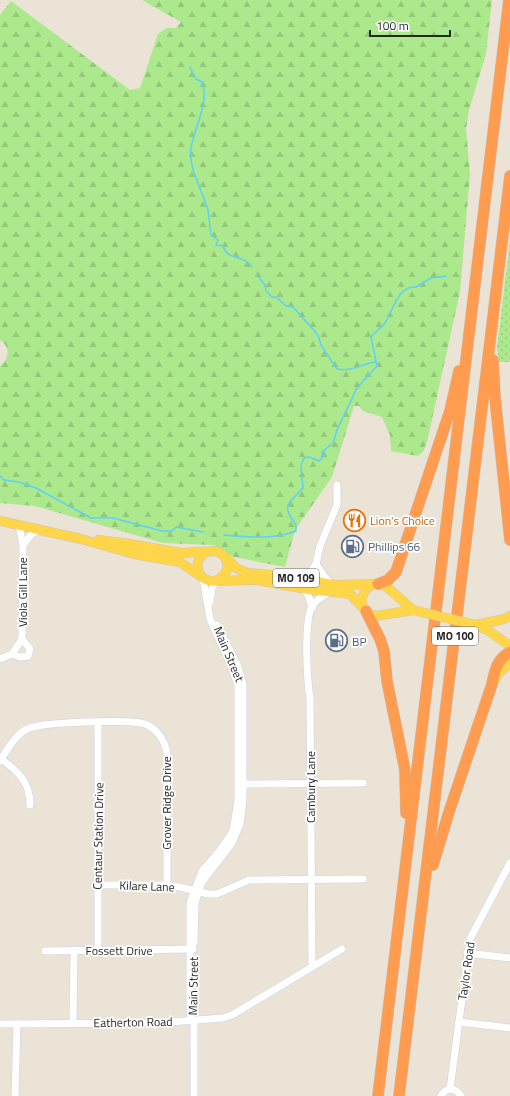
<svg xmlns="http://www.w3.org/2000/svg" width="510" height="1096" viewBox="0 0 510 1096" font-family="'Titillium Web',sans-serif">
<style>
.forest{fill:url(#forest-firs)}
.park{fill:url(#park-dots)}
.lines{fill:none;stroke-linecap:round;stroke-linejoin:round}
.stream{stroke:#5dd0fb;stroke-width:1.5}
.minor-casing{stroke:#ccd0e3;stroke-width:8}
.major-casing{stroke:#c7c7c7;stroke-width:10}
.highway-casing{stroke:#c7c7c7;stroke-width:12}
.minor{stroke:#fff;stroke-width:7}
.major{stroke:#ffd549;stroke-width:9}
.highway{stroke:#ff9c4f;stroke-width:11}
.major-bridge-casing{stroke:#c7c7c7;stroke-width:10;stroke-linecap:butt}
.major-bridge{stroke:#ffd549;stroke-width:9}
.labels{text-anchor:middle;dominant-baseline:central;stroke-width:3.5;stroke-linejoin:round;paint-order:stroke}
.shield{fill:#fff;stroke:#686868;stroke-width:1}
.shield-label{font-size:11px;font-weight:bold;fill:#272727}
.food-label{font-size:12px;fill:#c56008;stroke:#fff;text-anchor:start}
.service-label{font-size:12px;fill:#4e5e75;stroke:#fff;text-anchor:start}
.street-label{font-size:12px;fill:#272727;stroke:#fff}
</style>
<defs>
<pattern id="forest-firs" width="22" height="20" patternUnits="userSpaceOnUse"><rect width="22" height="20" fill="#abe98c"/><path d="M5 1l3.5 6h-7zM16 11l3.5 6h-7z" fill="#93c879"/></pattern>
<pattern id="park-dots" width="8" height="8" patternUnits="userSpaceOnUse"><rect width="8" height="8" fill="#abe98c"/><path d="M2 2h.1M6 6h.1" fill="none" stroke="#93c879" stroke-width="1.8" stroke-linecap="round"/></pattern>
</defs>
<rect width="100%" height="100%" fill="#ece3d7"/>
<path class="forest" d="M142,0h350l-6,54 -17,56 -3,19 4,45 -10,118 -33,150 -4,10 -5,4 -27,-5 -1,-16 -8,-18 -19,-6 -4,-5h-5l-22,71 -37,53 -10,37 -51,-10 -21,-12 -50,-2 -128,-37 -35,-3v-137c9,-6 11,-20 0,-26v-325l11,-14 119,89 10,-2 18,-54 8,-6h10l5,-6z"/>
<path class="park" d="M510,240v122h-11l-2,-15z"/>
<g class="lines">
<g class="stream">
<path d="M190,67l6,12 6,3c8,20 -8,46 -11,66 -3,20 12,44 17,62 1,4 2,23 3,24 1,2 5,4 7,6l-2,5 7,1c4,15 23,9 29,21"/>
<path d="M257,275l8,10 1,6 6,6h4l10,9 7,1 25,28 3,10 16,24c15,3 24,-5 38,-7"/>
<path d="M0,476l4,4 15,2 17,6 55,30h22l49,13h10l4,-4 27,5"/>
<path d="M224,535c24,2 49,5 72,-4v-6c-16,-21 -7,-21 7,-37 0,-10 -5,-21 1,-30l5,-1 10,4 4,-4 -1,-5 11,-9 4,-13 20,-42 20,-22 -6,-29c4,-5 10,-9 14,-14 8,-12 13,-38 31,-36l15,-9 15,-2"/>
</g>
<defs>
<g id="minor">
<path d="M23,545l8,-10 8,-6"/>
<path d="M316,564l7,11 8,9"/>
<path d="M296,578l13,-4 7,-10 4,-18 17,-41v-20"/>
<path d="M304,588l5,9 3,11"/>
<path d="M210,602l2,-14 4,-8"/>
<path d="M12,654l8,3 8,-1 2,-7 -8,-10"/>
<path d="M0,659l12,-5 10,-15 1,-94 -4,-20"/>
<path d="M1,759c18,13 29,23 29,46"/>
<path d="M0,761c7,-11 15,-26 27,-32 13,-7 104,-10 118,-5 12,5 19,16 22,28v133"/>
<path d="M243,784l120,-1"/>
<path d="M99,885h68l17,3 24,6h9l32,-14 114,-1"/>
<path d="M194,943l1,-40 7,-21 30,-39 8,-19 3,-24v-116l-6,-20 -20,-39"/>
<path d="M98,950v-228"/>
<path d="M45,951l148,-2"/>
<path d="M467,953l43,5"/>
<path d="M312,967l-2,-268c-3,-20 -6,-72 1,-91 4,-8 12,-12 19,-16"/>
<path d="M192,1021l-2,-8v-110l12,-32 19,-22 12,-18 5,-31v-114l-6,-19 -22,-48 -7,-41"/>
<path d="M194,1021v75"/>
<path d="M459,1022l51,6"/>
<path d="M73,1023l1,-73"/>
<path d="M0,1024l157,-1 66,-5 9,-3 110,-66"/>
<path d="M450,1089l20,-150 40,-76"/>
<path d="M15,1096l2,-72"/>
<path d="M441,1096c5,-9 14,-9 20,0"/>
</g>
<g id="major">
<path d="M0,521l81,18 53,15 46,8 23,16 7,3 47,-1 55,10 31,3 7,1 18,19 8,3 37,-6"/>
<path d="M98,540l32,4 51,9 35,-2 7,4 13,13 11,5 34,3 55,9 45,-1 7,4 25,22"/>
<path d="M201,576c-6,-9 -4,-18 5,-24"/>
<path d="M218,580c9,-6 12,-13 7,-23"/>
<path d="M363,607c-3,-10 1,-18 10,-22"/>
<path d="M476,625l13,6 21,15"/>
<path d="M476,625l28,-6 6,-3"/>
<path d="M494,681l5,-8 11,-10"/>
</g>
<g id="highway">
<path d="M493,360l2,38 15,142"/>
<path d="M378,584l10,-4 8,-8 54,-161 9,-40"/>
<path d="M366,611l14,28 4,12 3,30 18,89 1,43"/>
<path d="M433,865l16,-53 43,-128c3,-14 5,-25 18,-32"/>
<path d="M378,1096l131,-1096"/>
<path d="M399,1096l111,-920"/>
</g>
</defs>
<use href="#minor" class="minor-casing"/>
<use href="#major" class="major-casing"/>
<use href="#highway" class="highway-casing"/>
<use href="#minor" class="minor"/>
<use href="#major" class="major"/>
<use href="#highway" class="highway"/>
<defs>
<path id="major-bridge" d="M413,610l63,15"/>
</defs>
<use href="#major-bridge" class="major-bridge-casing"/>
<use href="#major-bridge" class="major-bridge"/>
</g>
<defs>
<symbol id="restaurant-ring" viewBox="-11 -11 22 22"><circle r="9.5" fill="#fff" stroke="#e8710a" stroke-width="1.5"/><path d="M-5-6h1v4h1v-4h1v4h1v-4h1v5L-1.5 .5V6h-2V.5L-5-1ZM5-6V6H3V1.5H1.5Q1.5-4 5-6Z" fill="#e8710a"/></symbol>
<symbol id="fuel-ring" viewBox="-11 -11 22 22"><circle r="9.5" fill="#fff" stroke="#5c6f8a" stroke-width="1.5"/><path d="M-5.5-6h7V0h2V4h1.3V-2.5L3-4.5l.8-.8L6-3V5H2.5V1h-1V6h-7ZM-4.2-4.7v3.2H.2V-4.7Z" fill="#5c6f8a"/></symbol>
</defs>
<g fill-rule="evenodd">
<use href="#restaurant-ring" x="342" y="508" width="25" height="25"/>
<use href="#fuel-ring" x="340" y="534" width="25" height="25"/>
<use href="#fuel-ring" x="324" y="628" width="25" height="25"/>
</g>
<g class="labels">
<g class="shield">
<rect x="273" y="569" width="46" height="18" rx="3"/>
<rect x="432" y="627" width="46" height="18" rx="3"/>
</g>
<g class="shield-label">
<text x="296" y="578">MO 109</text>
<text x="455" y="636">MO 100</text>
</g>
<g class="food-label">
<text x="370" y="520">Lion's Choice</text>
</g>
<g class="service-label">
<text x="368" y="546">Phillips 66</text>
<text x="352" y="641">BP</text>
</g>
<g class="street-label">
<text transform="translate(22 592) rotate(-90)">Viola Gill Lane</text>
<text transform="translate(229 654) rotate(67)">Main Street</text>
<text transform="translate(310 787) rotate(-90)">Cambury Lane</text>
<text transform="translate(166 803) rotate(-90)">Grover Ridge Drive</text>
<text transform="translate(98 836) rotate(-89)">Centaur Station Drive</text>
<text transform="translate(147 886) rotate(2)">Kilare Lane</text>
<text x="119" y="950">Fossett Drive</text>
<text transform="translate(466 971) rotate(-82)">Taylor Road</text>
<text transform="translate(193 986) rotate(-89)">Main Street</text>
<text transform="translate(133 1022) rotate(-1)">Eatherton Road</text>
</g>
</g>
<path d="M370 30v6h80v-6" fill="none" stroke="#272727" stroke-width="2"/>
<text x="376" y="30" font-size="12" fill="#272727" stroke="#ffffff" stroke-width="3" paint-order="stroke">100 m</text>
</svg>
